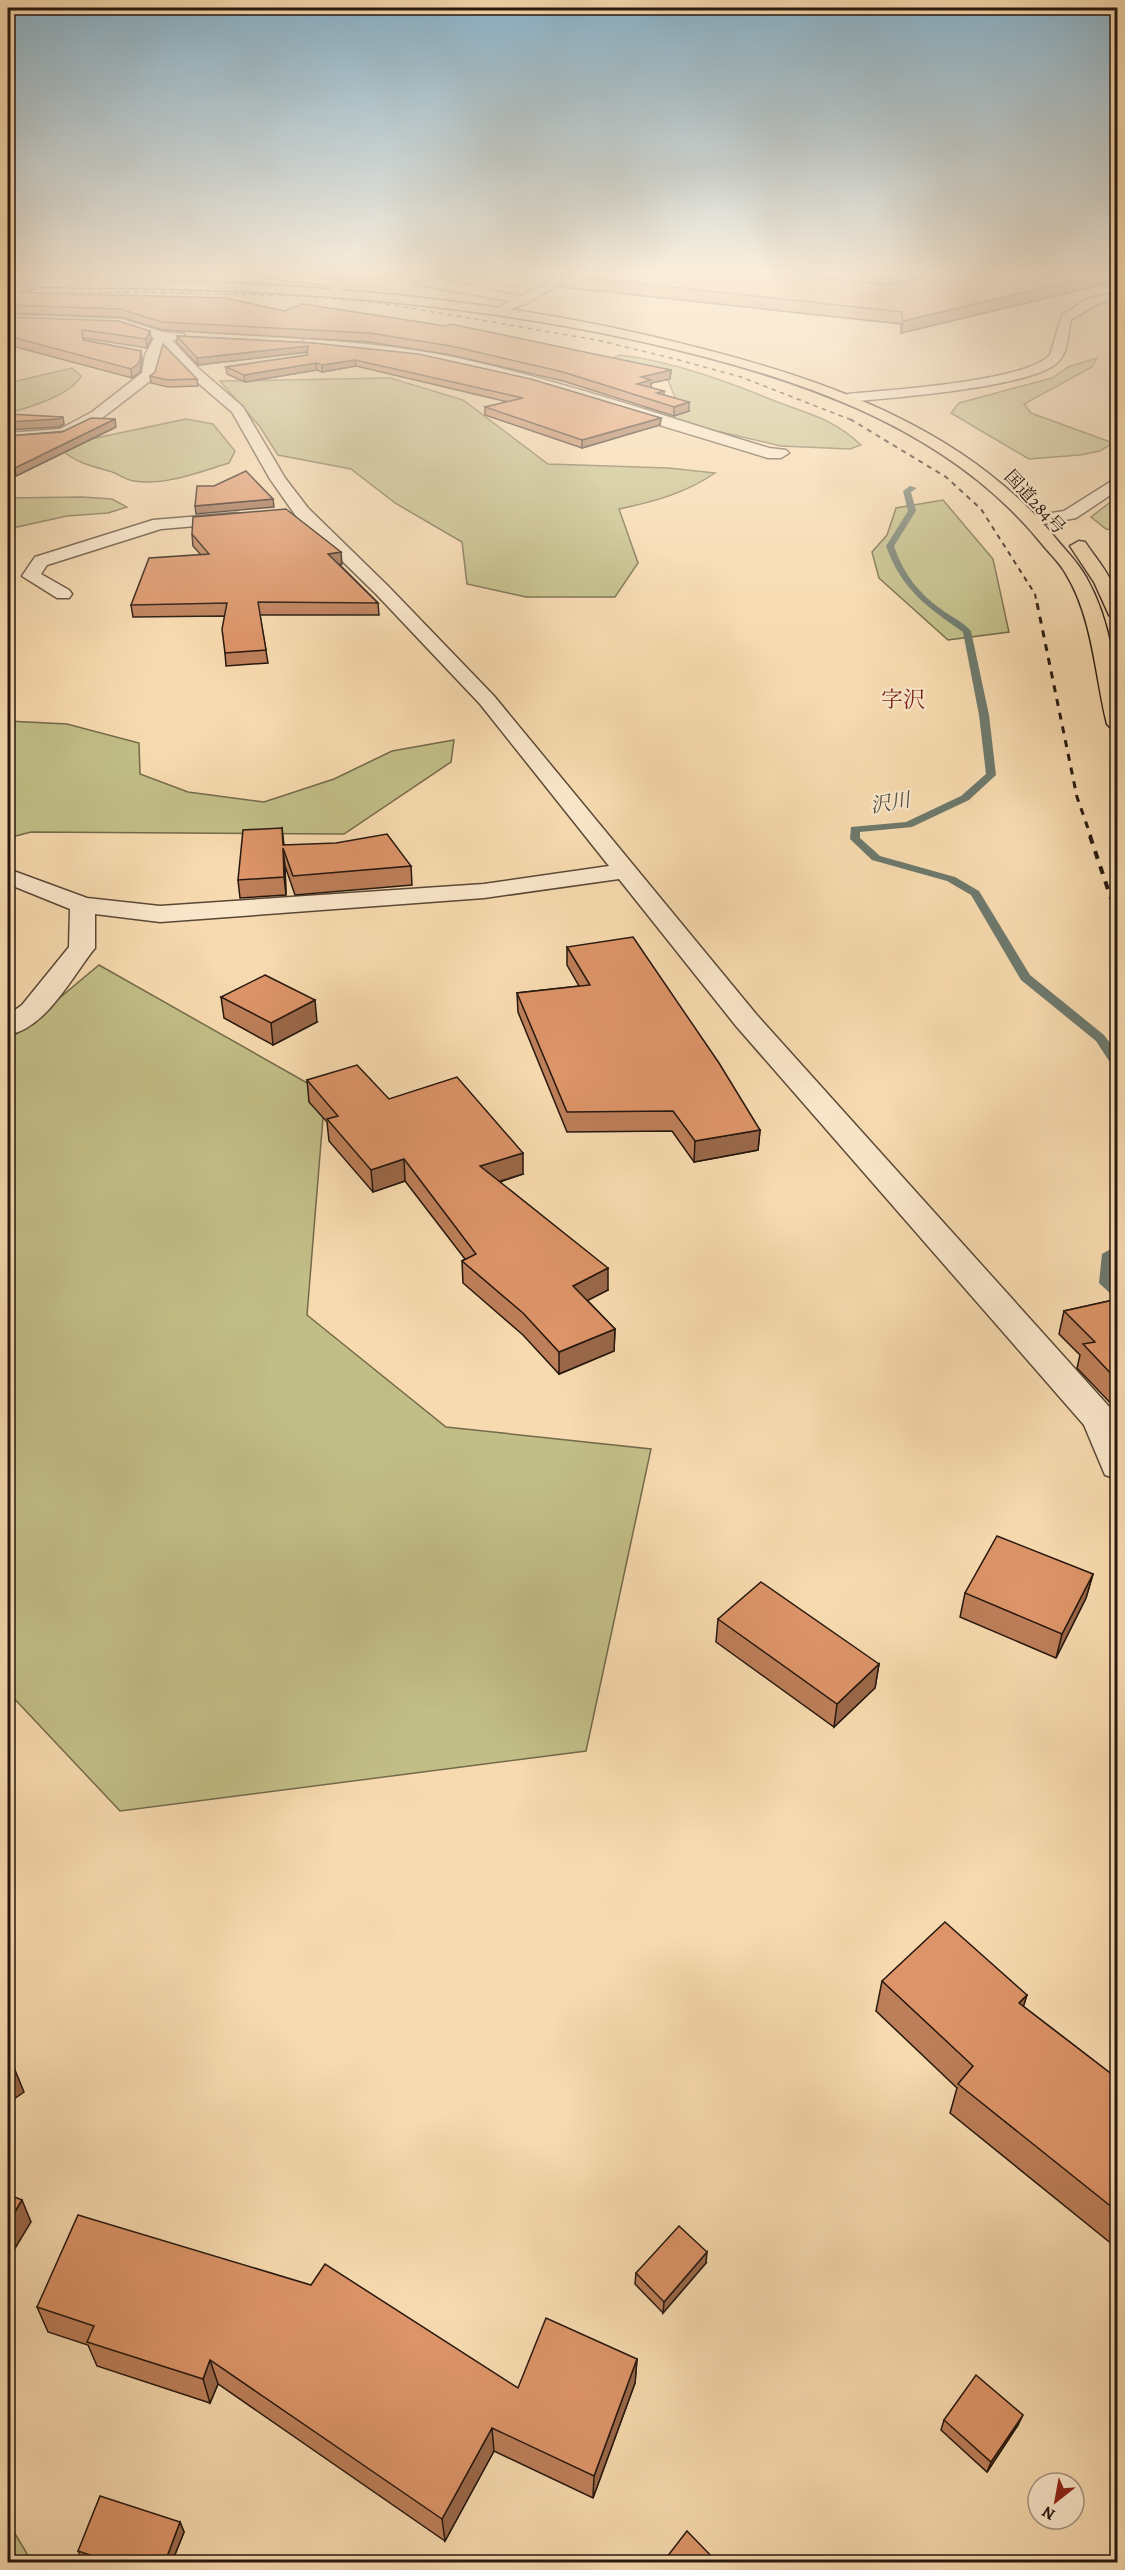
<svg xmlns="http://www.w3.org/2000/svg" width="1125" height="2570" viewBox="0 0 1125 2570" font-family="Alegreya,'Noto Serif JP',serif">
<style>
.green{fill:#c2be87;stroke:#746a4a;stroke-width:1.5}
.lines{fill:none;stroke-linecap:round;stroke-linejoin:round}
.stream{fill:#6d796d;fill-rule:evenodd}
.minor-casing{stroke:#5a4836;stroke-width:3}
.tertiary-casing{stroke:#5a4836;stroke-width:3}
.trunk-casing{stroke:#26170e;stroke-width:3}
.minor{fill:#fae7cb;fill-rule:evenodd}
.tertiary{fill:#fae7cb;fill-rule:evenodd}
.trunk{fill:#f7daaf;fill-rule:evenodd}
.rail-far3{stroke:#26170e;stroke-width:1.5;stroke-dasharray:4.5 4.5;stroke-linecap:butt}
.rail-far2{stroke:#26170e;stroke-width:2;stroke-dasharray:5 5;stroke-linecap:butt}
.rail-far1{stroke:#26170e;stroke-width:3;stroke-dasharray:7 7;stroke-linecap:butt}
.rail{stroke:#26170e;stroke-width:4;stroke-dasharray:8 8;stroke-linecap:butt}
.wall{fill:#bd7f59;stroke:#26170e;stroke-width:1.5}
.shaded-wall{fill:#9a6849;stroke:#26170e;stroke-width:1.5}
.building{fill:#dc9468;stroke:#26170e;stroke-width:1.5}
.labels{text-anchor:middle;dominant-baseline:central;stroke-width:4.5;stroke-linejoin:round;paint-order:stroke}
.far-street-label{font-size:18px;fill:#26170e;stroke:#fae7cb}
.far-water-label{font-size:20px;font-style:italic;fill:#505046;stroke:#fae7cb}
.far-quarter-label{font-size:22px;fill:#7a1f14;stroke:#fae7cb}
</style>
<rect width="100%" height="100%" fill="#f7daaf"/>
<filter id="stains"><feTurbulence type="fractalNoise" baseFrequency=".00333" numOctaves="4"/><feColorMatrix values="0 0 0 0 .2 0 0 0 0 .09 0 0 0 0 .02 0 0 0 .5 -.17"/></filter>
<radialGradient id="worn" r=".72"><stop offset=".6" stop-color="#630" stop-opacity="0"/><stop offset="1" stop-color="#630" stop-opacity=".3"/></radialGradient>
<g class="green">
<path d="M445,275h99l-31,12z"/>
<path d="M620,355c56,7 108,27 160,48 34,13 53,16 81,42l-11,4 -69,-3 -73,-17 -64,-19 31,-13 -8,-19 -55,-20z"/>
<path d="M1097,358l-5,9 -68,37 7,9 82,30 -13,8 -20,4 -51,4 -78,-46 8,-10 93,-25 16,-11z"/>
<path d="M72,368l9,8c-9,19 -53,32 -73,37v-30z"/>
<path d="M390,378l73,22 85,64 120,4 47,5c-29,20 -62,29 -96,36l19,54 -23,34h-89l-59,-13 -5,-42 -67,-39 -44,-34 -73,-14 -18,-28 -40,-46z"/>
<path d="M186,419l27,5 22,27 -6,12c-30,9 -64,23 -95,18 -10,-1 -16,-8 -25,-10 -18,-5 -32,-8 -46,-20l9,-8z"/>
<path d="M82,497l30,2 15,8 -19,6 -41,3 -59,13v-31z"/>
<path d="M1117,497v33l-11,-1 -15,-12z"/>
<path d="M943,500l50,59 16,73 -61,8 -69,-62 -7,-26 15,-17 9,-27z"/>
<path d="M8,721l59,3 72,19 1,31 48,18 76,10 70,-23 58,-28 62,-11 -3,22 -107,72 -313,-2 -23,6z"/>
<path d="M99,965l226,128 -18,222 139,112 205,22 -65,302 -466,60 -112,-119v-651z"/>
<path d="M8,2522l24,40h-24z"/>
</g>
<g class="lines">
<g class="stream">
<path d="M910,486l7,2 -6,4 5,19 -22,35c10,29 25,48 51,66 9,6 19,11 26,19l18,84 7,60 -27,25 -57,27 -52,5v6l20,18 75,21 24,14 51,84 74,60 14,19v14l-5,-1 -17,-26 -75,-61 -50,-85 -24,-14 -75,-21 -22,-21 1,-12 55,-5 55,-26 25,-22 -7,-59 -16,-83c-37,-26 -61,-42 -77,-86l22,-35 -5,-20z"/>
<path d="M1118,1245l-4,37 4,3v13l-5,-2 -14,-13 3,-29z"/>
</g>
<defs>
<g id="minor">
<path d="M138,275h12l2,4 -8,6h-8l-2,-2 6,-5z"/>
<path d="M265,275h34l43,5 6,4 -13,12 -6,-4 4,-6 -62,-8z"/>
<path d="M399,275h18l103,21 43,-21h15l-51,28 -25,10 -6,-4 13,-8 -83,-15z"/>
<path d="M890,275h17l12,6 -3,6 -27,8 -16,-3v-6l16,1 16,-5z"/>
<path d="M8,315l113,4 42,13 21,2v6h-12l27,29 44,38 42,71 23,30 80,78 106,110 262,318 357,397 5,8v60l-13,-4 -21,-50 -348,-399 -117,-147 -135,19 -324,24 -65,-8v34l-4,5c-22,29 -46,75 -83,82v-20l14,-10 47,-58 1,-38 -62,-25v-15l79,29 73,8 324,-22 125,-18 -129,-162 -104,-110 -80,-78 -26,-37 -38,-67 -43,-37 -26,-29 -9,32 -52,40 -39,19 -55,4v-8l52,-4 32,-17 50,-39 3,-18 9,-17 -33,-11 -113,-4z"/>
<path d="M308,339c49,4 97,8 145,18 107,23 211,59 316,91l17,2 3,3 -8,5h-13l-277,-84 -74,-15 -114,-13v-6z"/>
<path d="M237,513l6,1 2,4 -2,4 -82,7 -114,36 -6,9 28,16 3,4 -3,4h-12l-35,-22 13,-19 118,-37z"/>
</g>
<g id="tertiary">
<path d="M1118,292v7l-21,5 -26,16c-4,14 -2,33 -14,43 -29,25 -167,35 -209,39l-7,-4 7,-4c41,-4 176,-12 202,-39l12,-40 27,-17z"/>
<path d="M1118,477v13l-42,28 -43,8 -8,-5 2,-4 37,-6z"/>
</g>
<g id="trunk">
<path d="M8,279c234,0 468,10 695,70 129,33 262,81 350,186 11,14 24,26 33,42 26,46 32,101 32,153l-7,-2 -4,-4c-12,-48 -14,-106 -41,-150 -6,-11 -16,-20 -24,-30 -98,-121 -255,-170 -403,-203 -208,-46 -419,-55 -631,-54z"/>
<path d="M1079,541l6,1c22,32 33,39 33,79l-9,-6 -15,-33 -24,-36z"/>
</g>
</defs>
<use href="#minor" class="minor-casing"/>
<use href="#tertiary" class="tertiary-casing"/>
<use href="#trunk" class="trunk-casing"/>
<use href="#minor" class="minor"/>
<use href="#tertiary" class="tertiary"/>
<use href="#trunk" class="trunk"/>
<path class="rail-far3" d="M8,294l140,-2 152,4 75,6 222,38 78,19 66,18 113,44"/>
<path class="rail-far2" d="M850,419l96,58 35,32 54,85 2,11"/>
<path class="rail-far1" d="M1037,603l40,194 14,40"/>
<path class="rail" d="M1090,836l28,83"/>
</g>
<g class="wall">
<path d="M8,275h80l-8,2h-72v4z"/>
<path d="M561,275h338v7l-11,3 -66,-7 68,7 27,-7 -6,-3h207v6l-217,52v-9l-340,-37z"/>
<path d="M8,281l27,1 1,7 -11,4 259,18 387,59 -1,9 -19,4v5l13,3v4l25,16 -15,5 -111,-35 -112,-26 -82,-13 -206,-12 -42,-13 -113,-4v2z"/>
<path d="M8,317l143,22 -4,9 -63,-10v2l57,11 1,9 -2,12 -8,6 -124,-33z"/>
<path d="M177,336l136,7 348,75 -1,7 -78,23 -97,-33v-8l23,-5 -152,-36 -34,6 -5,-2 -72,12 -18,-8 -1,-7 81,-12v-3l-109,13 -21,-22z"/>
<path d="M150,376l47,3 1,7 -30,1 -17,-4z"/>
<path d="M116,427l-100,49 -8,-1v-39z"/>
<path d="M192,534l150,30h-3l39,39 1,12h-119l8,48 -42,3 -1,-13v-37l-92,1 -2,-12 70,-50 -8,-9z"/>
<path d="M282,828l2,17 127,21 1,19 -117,10 -10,-29 1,29 -46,3 -2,-18z"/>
<path d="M567,947l193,183 -2,20 -64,12 -22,-31 -105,1 -49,-120 -1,-19 62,-7 -12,-21z"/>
<path d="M221,997l96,25 -44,23 -49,-27z"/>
<path d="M307,1080l82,19 134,75 -23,8 108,108 -21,10 28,29 -1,22 -55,23 -36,-39 -60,-52 -1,-22 3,-2 -60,-78 -32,11 -44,-51 -2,-19 -18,-20z"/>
<path d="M1118,1299v112l-41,-43 3,-13 -21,-21 5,-23z"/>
<path d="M1093,1574l-7,24 -30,60 -96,-41 5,-24z"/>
<path d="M718,1619l161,45 -4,24 -41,39 -118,-85z"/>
<path d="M882,1981l145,14 -4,11 95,73v170l-168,-136 7,-25 -81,-77z"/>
<path d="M706,2263l-43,50 -28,-29 1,-11z"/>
<path d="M37,2307l481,81 119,-29 -2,24 -42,115 -99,-47 -49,90 -227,-157 -8,19 -113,-37 -9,-21 -40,-13z"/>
<path d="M944,2420l74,5 -31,47 -46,-42z"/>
<path d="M180,2522l4,10 -12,30h-83l-6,-2 -5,-9z"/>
</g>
<g class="shaded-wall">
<path d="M889,275h10v7l-11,3z"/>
<path d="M1098,275h20v6l-217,52 2,-12z"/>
<path d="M35,282l1,7 -28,8v-8z"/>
<path d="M150,331l1,8 -4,9 -1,-9z"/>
<path d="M308,346v6l-110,13 -1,-7z"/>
<path d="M141,351l1,9 -2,12 -8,6 -1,-9z"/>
<path d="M355,360l1,6 -34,6v-7z"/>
<path d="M316,363l1,7 -72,12 -1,-7z"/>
<path d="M671,370l-1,9 -19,4v6l-14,-5 4,-7z"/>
<path d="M689,402v9l-15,5v-9z"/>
<path d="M63,417l1,7 -5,3 -51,3v2v-10z"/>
<path d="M661,418l-1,7 -78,23v-8z"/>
<path d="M115,419l1,8 -100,49 -1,-8z"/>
<path d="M273,499l1,8 -78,7 -1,-8z"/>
<path d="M341,552l1,12 -13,2 -1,-12z"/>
<path d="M283,848l2,18 1,29 -2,-18z"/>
<path d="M8,877l2,10 -2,2z"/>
<path d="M315,1000l2,22 -44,23 -2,-22z"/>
<path d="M760,1130l-2,20 -64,12 1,-21z"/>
<path d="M523,1153v21l-42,13 -1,-21z"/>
<path d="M404,1159l1,22 -32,11 -2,-22z"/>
<path d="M608,1268v22l-35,18v-22z"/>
<path d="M615,1329l-1,22 -55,23v-22z"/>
<path d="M1093,1574l-7,24 -30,60 6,-24z"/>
<path d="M879,1664l-4,24 -41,39 3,-23z"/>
<path d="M1027,1995l-9,29 1,-21z"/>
<path d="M15,2070l9,22 -16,11v-28z"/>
<path d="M22,2200l9,22 -23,38v-37z"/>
<path d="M707,2252l-1,11 -43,50 1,-11z"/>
<path d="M637,2359l-2,24 -42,115 1,-22z"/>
<path d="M210,2360l8,24 -8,19 -7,-24z"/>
<path d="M1023,2415l-5,10 -31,47 4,-10z"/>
<path d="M492,2428l2,23 -49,90 -3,-22z"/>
<path d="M180,2522l4,10 -12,30h-7z"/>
</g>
<g class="building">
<path d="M561,275h230l99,10 28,-7 1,-3h179l-195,46 -1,-9z"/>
<path d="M8,281l27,1 -27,7z"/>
<path d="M8,292l218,6 58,13 19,-7 143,22 5,-2 220,46 -30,7 10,3 -14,4 27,7 -7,2 32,9 -15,5 -111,-35 -112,-26 -82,-13 -207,-11 -42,-13 -112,-4z"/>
<path d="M8,317l111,4 31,10 -4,8 -64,-9 1,10 58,11 -2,12 -8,6 -123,-33z"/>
<path d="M177,336l136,7 105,11 113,25 130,39 -79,22 -97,-33 38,-9 -168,-38 -33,5 -6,-2 -72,12 -18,-8 81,-12 1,-9 -111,12z"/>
<path d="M163,344l34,35 -30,1 -17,-4 5,-4z"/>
<path d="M8,414l55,3 -5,2 -50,3z"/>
<path d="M91,418l24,1 -100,49h-7v-32l54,-4z"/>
<path d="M246,471l27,28 -78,7 2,-20h17z"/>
<path d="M286,509l55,43 -13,2 50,49 -120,-1 8,48 -41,3 -3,-24 5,-26 -96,2 18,-47 60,-4 -17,-20 1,-17z"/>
<path d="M282,828l1,17 53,-2 51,-9 24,32 -118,10 -10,-28 1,29 -46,3 5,-50z"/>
<path d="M633,937l86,126 41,67 -65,11 -22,-30 -106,1 -50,-119 73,-8 -23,-38z"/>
<path d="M265,975l50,25 -44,23 -50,-26z"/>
<path d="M357,1065l32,34 68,-22 66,76 -43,13 128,102 -35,18 42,43 -56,23 -36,-39 -61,-52 14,-7 -72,-95 -33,11 -44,-51 11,-3 -31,-36z"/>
<path d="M1118,1299v82l-35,-37 12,-2 -31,-31z"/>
<path d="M997,1536l96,38 -31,60 -97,-41z"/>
<path d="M761,1582l118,82 -42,40 -119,-85z"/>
<path d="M945,1922l82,73 -8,8 99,76v133l-160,-128 15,-18 -91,-85z"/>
<path d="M8,2056l7,14 -7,5z"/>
<path d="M8,2194l14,6 -14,23z"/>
<path d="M78,2215l233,70 14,-21 193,124 28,-70 91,41 -43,117 -102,-48 -50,91 -232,-159 -7,19 -116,-37 7,-16 -57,-19z"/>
<path d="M679,2226l28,26 -43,50 -28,-29z"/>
<path d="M976,2375l47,40 -32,47 -47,-42z"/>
<path d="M100,2496l80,26 -15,40h-54l-33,-11z"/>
<path d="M687,2531l30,31h-54z"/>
</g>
<linearGradient id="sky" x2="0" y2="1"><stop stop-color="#8ab6d0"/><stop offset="0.43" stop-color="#fbeedb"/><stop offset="1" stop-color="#fbeedb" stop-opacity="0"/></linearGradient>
<rect width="1125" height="635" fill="url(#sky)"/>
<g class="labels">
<g class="far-street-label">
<text transform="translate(1035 502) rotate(47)">国道284号</text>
</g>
<g class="far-water-label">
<text transform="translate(890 803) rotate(-10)">沢川</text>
</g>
<g class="far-quarter-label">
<text x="903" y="700">字沢</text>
</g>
</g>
<rect width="1125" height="2570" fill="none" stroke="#f7daaf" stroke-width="30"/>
<rect x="9" y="9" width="1107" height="2552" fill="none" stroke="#26170e" stroke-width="3"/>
<rect x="15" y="15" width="1095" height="2540" fill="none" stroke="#26170e" stroke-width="1.5"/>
<g transform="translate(1056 2501) rotate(211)"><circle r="28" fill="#fae7cb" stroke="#a5947f" stroke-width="1.5"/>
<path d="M0-4.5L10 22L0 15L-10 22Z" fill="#8f2418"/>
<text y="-9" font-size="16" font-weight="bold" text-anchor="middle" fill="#26170e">N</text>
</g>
<rect width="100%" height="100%" filter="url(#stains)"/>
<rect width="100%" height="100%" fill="url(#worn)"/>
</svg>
